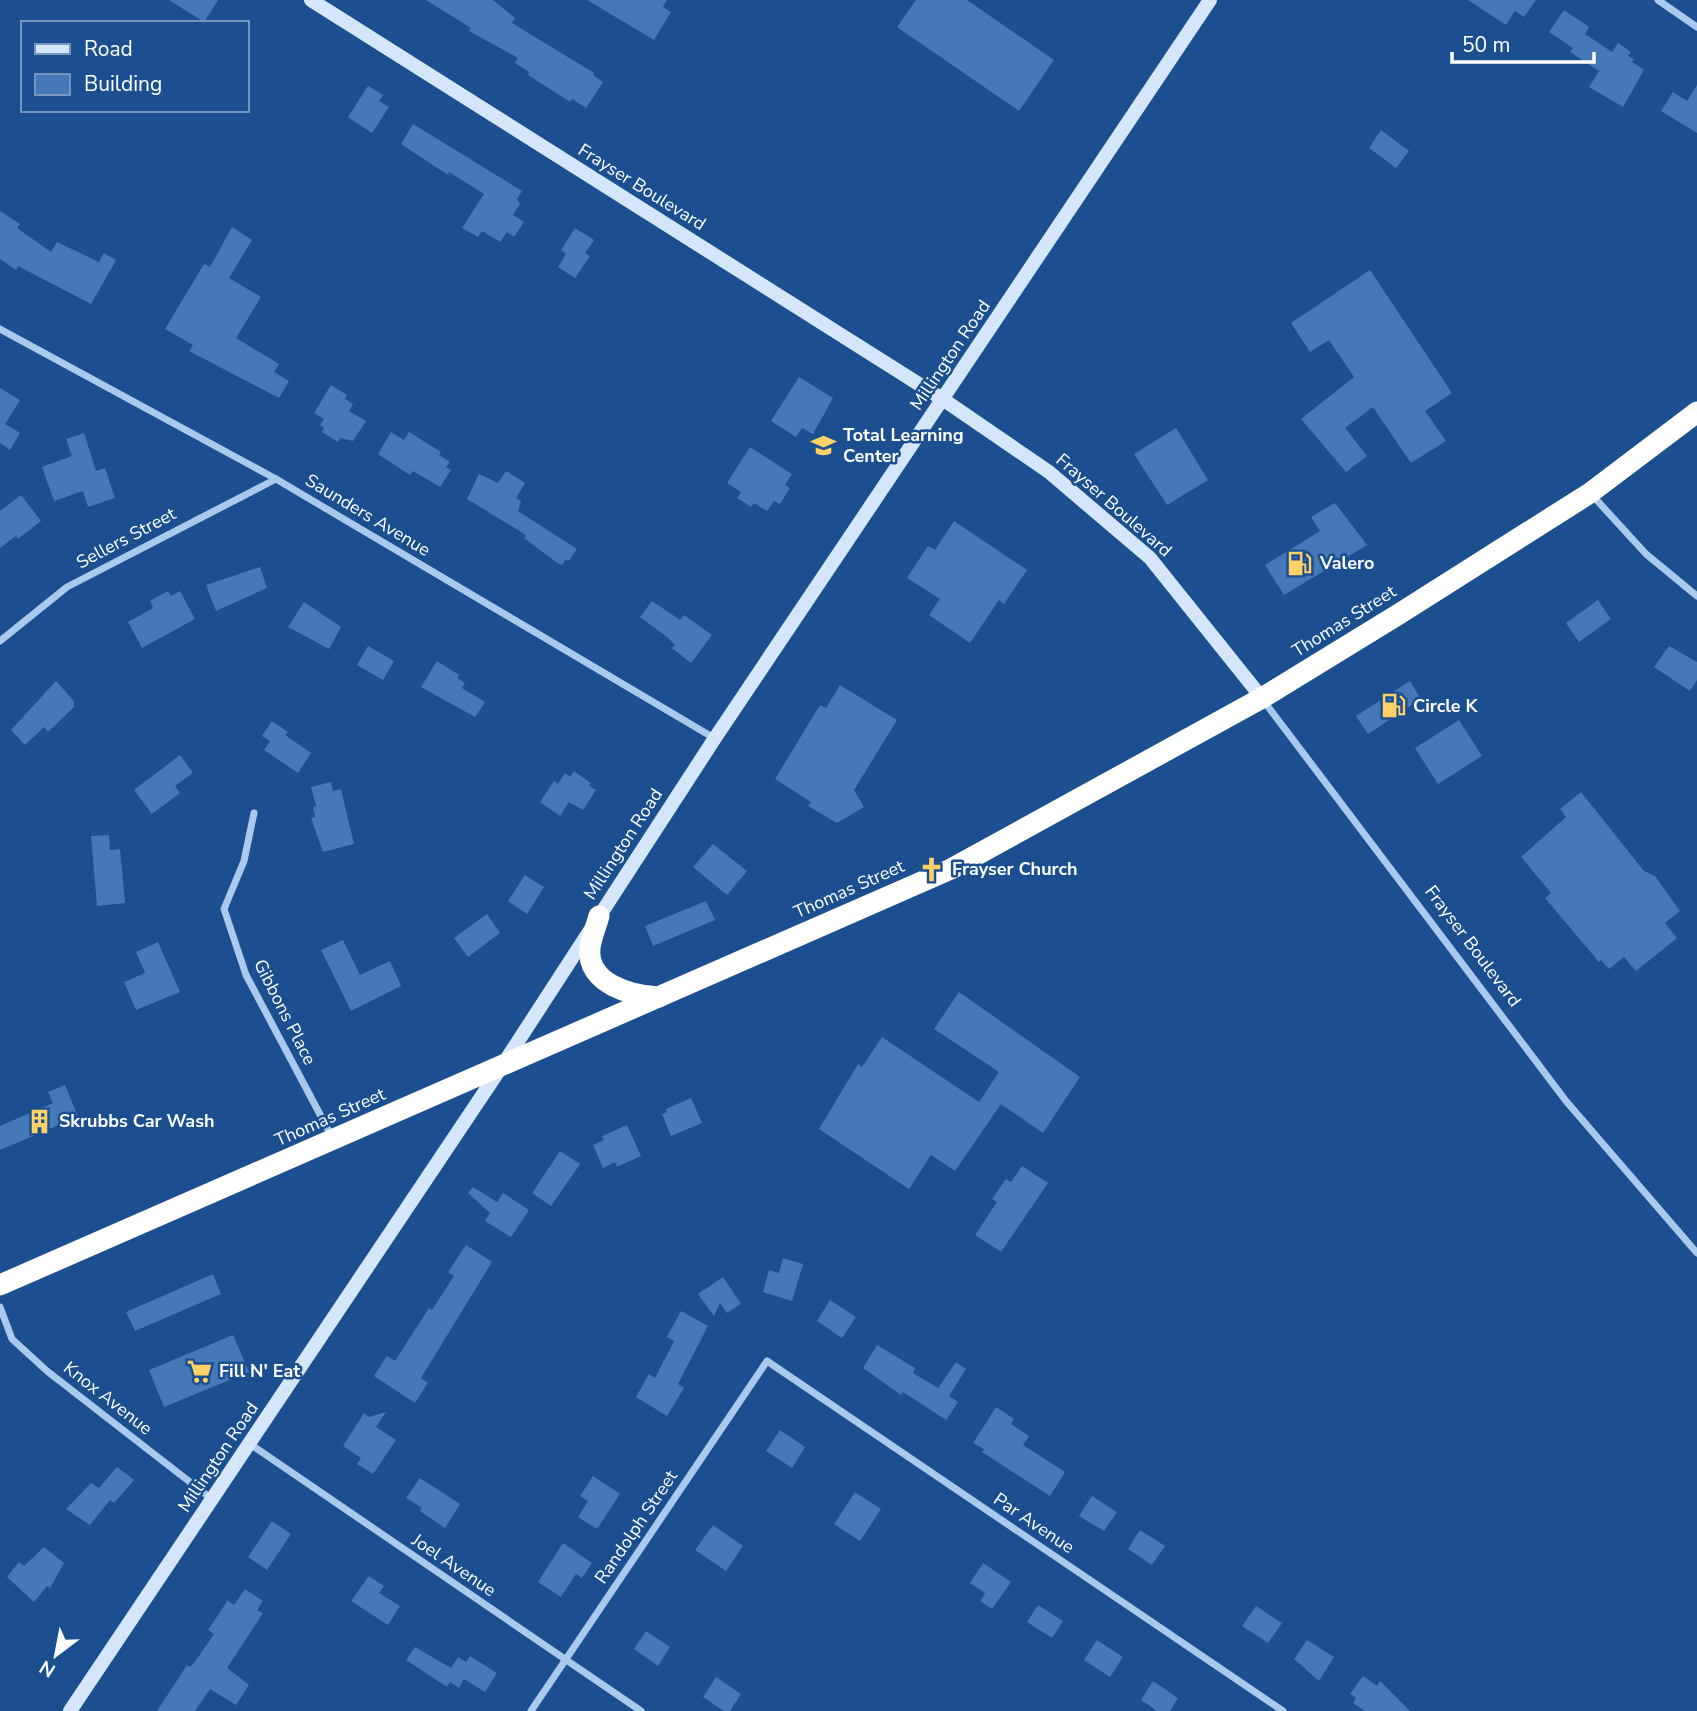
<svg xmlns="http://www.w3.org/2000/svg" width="1697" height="1711" viewBox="0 0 1697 1711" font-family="'Nunito Sans',sans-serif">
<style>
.building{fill:#4478b7}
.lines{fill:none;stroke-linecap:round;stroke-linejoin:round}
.street{stroke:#a9c9ee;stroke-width:7}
.secondary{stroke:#d6e6fa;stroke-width:14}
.highway{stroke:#fff;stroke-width:21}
.labels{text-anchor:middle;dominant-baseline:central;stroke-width:5;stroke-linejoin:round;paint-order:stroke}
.street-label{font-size:18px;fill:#fff;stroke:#1b4f8f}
.poi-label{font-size:18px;font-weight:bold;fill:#fff;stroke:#1b4f8f;text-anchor:start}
</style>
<rect width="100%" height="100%" fill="#1b4f8f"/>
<g class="building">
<path d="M169,0h49l-14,22z"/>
<path d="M426,0h67l22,18 -3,5 82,50 -1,2 10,7 -17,26 -14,-9 -2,3 -42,-27 1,-3 -14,-9 3,-5 -49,-27 2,-3z"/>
<path d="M587,0h80l-4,7 8,5 -17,28z"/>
<path d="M916,0h51l87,60 -35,51 -122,-84z"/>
<path d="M1468,0h68l-12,17 -9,-6 -9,14z"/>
<path d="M1564,10l25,17 -4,7 27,18 6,-9 13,9 -3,4 6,3 -2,3 12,8 -21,37 -34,-20 10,-16 -29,-19 3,-4 -24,-16z"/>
<path d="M1697,85v48l-36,-22 12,-19 14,9z"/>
<path d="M368,86l15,9 -4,6 10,6 -17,26 -24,-16z"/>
<path d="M413,124l109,67 -5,8 3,5 -7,11 11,7 -10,15 -7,-5 -7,10 -18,-11 -4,6 -16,-9 22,-34 -35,-22 -1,3 -47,-31z"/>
<path d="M1381,130l28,21 -13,17 -27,-20z"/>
<path d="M0,211l20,13 -3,4 34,24 6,-10 42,20 5,-9 12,7 -25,44 -73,-38 -2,4 -16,-11z"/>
<path d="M232,227l20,13 -23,38 32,19 -25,41 43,26 -5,8 15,9 -10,17 -90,-47 4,-6 -28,-16 39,-65 6,3z"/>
<path d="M575,228l19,12 -9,13 5,3 -15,22 -17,-11 8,-13 -5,-4z"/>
<path d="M1370,270l82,123 -27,18 21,30 -35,22 -38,-56 -28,21 22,28 -21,16 -45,-53 53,-42 -25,-37 -19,12 -19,-29z"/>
<path d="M799,377l34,21 -20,36 -11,-6 -6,9 -25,-16z"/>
<path d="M331,385l16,10 -2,4 8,5 -4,7 17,10 -13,20 -13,-3 -2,4 -16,-10 2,-4 -4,-3 4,-6 -10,-6z"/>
<path d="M0,388l20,12 -15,24 15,9 -10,17 -10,-7z"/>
<path d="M1176,428l32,52 -41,25 -33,-51z"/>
<path d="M391,432l13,8 5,-8 32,20 -2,3 11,7 -4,5 5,3 -11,17 -27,-16 -3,4 -32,-21z"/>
<path d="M84,433l12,38 9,-3 10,30 -27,9 -5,-16 -29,10 -12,-34 30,-11 -6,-17z"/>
<path d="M750,447l42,27 -7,11 5,3 -10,16 -6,-3 -7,10 -13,-8 -3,4 -14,-9 4,-6 -14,-9z"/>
<path d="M506,471l19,12 -9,15 5,3 -3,10 59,38 -8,12 -3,-2 -4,6 -6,-3 -32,-24 2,-3 -59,-36 12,-25 19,9z"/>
<path d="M21,495l20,26 -23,18 -2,-3 -16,12v-37z"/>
<path d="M1335,503l32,42 -83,50 -19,-30 55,-34 -9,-14z"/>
<path d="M954,521l73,49 -23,34 -5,-4 -29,43 -41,-28 11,-16 -33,-21 21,-32 7,4z"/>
<path d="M260,567l7,21 -51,23 -10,-26z"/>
<path d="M168,591l3,5 9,-5 15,28 -53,29 -14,-26 25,-14 -3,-7z"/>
<path d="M1598,600l13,19 -32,23 -13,-19z"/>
<path d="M652,601l28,19 4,-5 28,20 -21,28 -19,-15 3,-3 -8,-8 -27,-20z"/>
<path d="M304,602l37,25 -12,22 -41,-22z"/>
<path d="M368,646l26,15 -11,19 -26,-15z"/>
<path d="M1669,646l28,16v18l-7,11 -36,-24z"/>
<path d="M437,661l22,14 -2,3 8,5 -3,5 23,14 -10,15 -54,-30z"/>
<path d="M56,681l18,20v6l-26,25 -4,-5 -19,18 -14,-15z"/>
<path d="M1410,681l11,18 -53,35 -12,-18z"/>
<path d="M840,685l57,35 -43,70 10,17 -27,16 -29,-17 3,-4 -36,-23 45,-74 6,3z"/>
<path d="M1459,720l23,36 -44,28 -23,-36z"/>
<path d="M272,721l16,11 -3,3 26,18 -13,20 -34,-23 6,-9 -8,-5z"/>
<path d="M180,755l13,18 -18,13 5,7 -28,21 -18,-24z"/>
<path d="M574,771l17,12 -2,3 7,4 -13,20 -14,-8 -9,14 -20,-14 14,-21 4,3 7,-11 5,4z"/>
<path d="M331,782l2,9 8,-2 13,55 -31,8 -12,-34 4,-1 -2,-10 3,-1 -5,-19z"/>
<path d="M1581,792l63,79 11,5 25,35 -15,12 12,15 -41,33 -12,-14 -15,12 -8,-9 -2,2 -54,-64 6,-5 -30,-36 45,-40 -6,-8z"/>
<path d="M109,835l1,15 10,-1 5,54 -28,3 -6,-70z"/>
<path d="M713,844l34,27 -20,24 -34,-28z"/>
<path d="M525,875l19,12 -17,27 -19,-13z"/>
<path d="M706,901l9,19 -62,26 -8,-20z"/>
<path d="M487,914l13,19 -32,24 -14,-19z"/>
<path d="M343,940l17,35 30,-14 11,25 -50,25 -30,-61z"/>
<path d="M158,942l22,50 -44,18 -12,-28 21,-9 -9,-21z"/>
<path d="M959,992l121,85 -37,56 -42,-29 -46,67 -24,-16 -22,34 -90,-60 39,-65 4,3 20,-30 97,65 20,-30 -65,-43z"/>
<path d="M65,1085l13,32 -78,33v-24l53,-23 -5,-11z"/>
<path d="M691,1098l11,25 -31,13 -9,-22 5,-2 -1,-3z"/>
<path d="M627,1125l14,31 -24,11 -2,-5 -12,6 -10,-23 11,-5 -2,-4z"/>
<path d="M560,1151l20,13 -29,42 -19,-13z"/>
<path d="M1022,1166l26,17 -47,69 -26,-17 22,-33 -5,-3 14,-20 5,3z"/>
<path d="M473,1187l24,15 6,-9 26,17 -18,27 -26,-16 5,-8 -22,-20z"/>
<path d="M466,1245l26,17 -71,116 7,5 -13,20 -41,-27 13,-20 8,5 34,-53 3,2 22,-34 -6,-4z"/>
<path d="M783,1258l20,6 -11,37 -29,-9 6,-22 10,3z"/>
<path d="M213,1274l8,20 -86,37 -9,-19z"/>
<path d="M723,1277l18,27 -14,9 -7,-10 -6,13 -16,-22z"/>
<path d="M830,1300l26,17 -14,21 -25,-17z"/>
<path d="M681,1311l27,15 -30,58 6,4 -17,28 -31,-19 13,-23 6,4 19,-37 -7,-4z"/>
<path d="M233,1335l16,37 -85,35 -15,-37z"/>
<path d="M877,1345l38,23 -2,5 25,15 18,-26 10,7 -17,27 9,6 -12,18 -43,-28 -2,3 -38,-27z"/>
<path d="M996,1407l18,12 -3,5 18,12 -6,9 42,27 -15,24 -68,-44 2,-3 -11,-6z"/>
<path d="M386,1412l-10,15 20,13 -23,34 -16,-10 4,-6 -18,-12 21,-33 5,4z"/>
<path d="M780,1430l25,17 -13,21 -26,-17z"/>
<path d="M117,1467l17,13 -20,23 -4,-3 -20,25 -24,-16 25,-26 8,5z"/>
<path d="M593,1476l27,18 -23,35 -19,-12 10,-16 -8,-5z"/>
<path d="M420,1478l40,26 -15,24 -25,-17 2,-3 -16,-10z"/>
<path d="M855,1492l26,17 -21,32 -26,-17z"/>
<path d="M1092,1496l25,16 -13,19 -25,-15z"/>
<path d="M272,1521l19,13 -24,36 -19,-13z"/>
<path d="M713,1525l30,21 -17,25 -31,-21z"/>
<path d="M1140,1530l25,16 -13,19 -24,-16z"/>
<path d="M563,1543l29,20 -10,15 -6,-4 -15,23 -23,-15z"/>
<path d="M44,1547l20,16 -14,25 -3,-2 -13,16 -27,-25 12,-15 5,4z"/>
<path d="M983,1563l28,19 -19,27 -12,-8 5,-8 -15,-10z"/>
<path d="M369,1576l15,10 -5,7 21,13 -12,19 -37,-24z"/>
<path d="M245,1589l18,12 -6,9 6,3 -36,55 22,17 -13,20 -26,-16 -15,22h-38l30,-46 3,2 4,-4 20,-29 -6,-4 18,-27 1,-3 7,5z"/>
<path d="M1038,1605l25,16 -11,17 -25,-16z"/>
<path d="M1256,1606l26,17 -14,20 -26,-17z"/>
<path d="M646,1631l24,16 -12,19 -24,-17z"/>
<path d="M1097,1640l26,17 -13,20 -26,-17z"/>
<path d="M1307,1640l27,17 -15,24 -25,-22z"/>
<path d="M415,1647l36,21 7,-11 8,5 4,-6 27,17 -12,19 -21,-13 -5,9 -9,-6 -3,5 -41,-27z"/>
<path d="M1363,1676l14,10 3,-5 30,30h-45l-12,-8 3,-5 -6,-4z"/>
<path d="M716,1677l25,17 -11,17h-6l-21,-14z"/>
<path d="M1153,1681l25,17 -8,13h-13l-16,-11z"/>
</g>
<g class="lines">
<g class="street">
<path d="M1658,0l39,27"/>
<path d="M0,329l276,150 438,259"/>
<path d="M1592,495l54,59 51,42"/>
<path d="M0,641l67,-54 209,-108"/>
<path d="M1263,700l303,401 131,152"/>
<path d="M254,813l-10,48 -20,48 22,66 86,162"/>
<path d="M0,1307l12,32 35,32 166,129"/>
<path d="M250,1444l391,267"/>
<path d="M531,1711l236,-350 516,350"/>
</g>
<g class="secondary">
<path d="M311,0l633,400 105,72 101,86 112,140"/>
<path d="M70,1711l432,-645 213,-328 495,-738"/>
</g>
<g class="highway">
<path d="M599,916c-3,11 -8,22 -9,32 -4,36 42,48 69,49"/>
<path d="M0,1285l951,-416 311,-171 137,-84 191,-121 107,-81"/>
</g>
</g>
<defs>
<symbol id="school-bare" viewBox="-9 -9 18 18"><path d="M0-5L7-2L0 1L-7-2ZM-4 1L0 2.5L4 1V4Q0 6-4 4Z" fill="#ffd166" stroke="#1b4f8f" stroke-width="2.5" paint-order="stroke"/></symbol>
<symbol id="fuel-bare" viewBox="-9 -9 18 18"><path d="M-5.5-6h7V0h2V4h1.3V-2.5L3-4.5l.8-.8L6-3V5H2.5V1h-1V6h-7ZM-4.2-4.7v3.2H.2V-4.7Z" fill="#ffd166" stroke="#1b4f8f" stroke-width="2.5" paint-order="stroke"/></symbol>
<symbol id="church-bare" viewBox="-9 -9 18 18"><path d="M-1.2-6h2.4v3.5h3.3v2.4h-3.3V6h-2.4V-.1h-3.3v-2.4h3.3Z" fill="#ffd166" stroke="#1b4f8f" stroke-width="2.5" paint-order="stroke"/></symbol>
<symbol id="building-bare" viewBox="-9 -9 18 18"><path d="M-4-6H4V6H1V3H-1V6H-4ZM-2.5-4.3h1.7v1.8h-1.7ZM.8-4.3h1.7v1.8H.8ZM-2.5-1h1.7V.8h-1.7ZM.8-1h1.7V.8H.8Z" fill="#ffd166" stroke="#1b4f8f" stroke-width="2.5" paint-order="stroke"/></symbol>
<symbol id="supermarket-bare" viewBox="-9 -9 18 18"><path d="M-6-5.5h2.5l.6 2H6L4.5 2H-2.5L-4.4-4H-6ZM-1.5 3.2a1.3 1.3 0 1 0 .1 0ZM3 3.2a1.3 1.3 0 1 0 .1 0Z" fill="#ffd166" stroke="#1b4f8f" stroke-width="2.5" paint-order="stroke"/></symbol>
</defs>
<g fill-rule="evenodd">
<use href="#school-bare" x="806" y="428" width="35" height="35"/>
<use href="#fuel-bare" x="1282" y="546" width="35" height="35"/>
<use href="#fuel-bare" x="1376" y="688" width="35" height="35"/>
<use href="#church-bare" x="914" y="852" width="35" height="35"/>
<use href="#building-bare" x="22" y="1104" width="35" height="35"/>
<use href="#supermarket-bare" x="182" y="1354" width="35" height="35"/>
</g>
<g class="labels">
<g class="street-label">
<text transform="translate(642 187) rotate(32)">Frayser Boulevard</text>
<text transform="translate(950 355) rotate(-56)">Millington Road</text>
<text transform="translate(1114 505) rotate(41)">Frayser Boulevard</text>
<text transform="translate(368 515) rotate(31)">Saunders Avenue</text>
<text transform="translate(126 538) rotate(-28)">Sellers Street</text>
<text transform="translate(1344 621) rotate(-32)">Thomas Street</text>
<text transform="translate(623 844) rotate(-57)">Millington Road</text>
<text transform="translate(849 889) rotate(-24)">Thomas Street</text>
<text transform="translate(1473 946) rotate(53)">Frayser Boulevard</text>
<text transform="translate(285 1012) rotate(63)">Gibbons Place</text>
<text transform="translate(330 1117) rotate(-24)">Thomas Street</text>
<text transform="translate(108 1398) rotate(38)">Knox Avenue</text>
<text transform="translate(218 1457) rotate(-56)">Millington Road</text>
<text transform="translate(1034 1523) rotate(34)">Par Avenue</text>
<text transform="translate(636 1527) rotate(-56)">Randolph Street</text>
<text transform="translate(454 1565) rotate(34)">Joel Avenue</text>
</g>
<g class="poi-label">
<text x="843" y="435">Total Learning<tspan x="843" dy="21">Center</tspan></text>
<text x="1320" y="563">Valero</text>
<text x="1413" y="706">Circle K</text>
<text x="952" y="869">Frayser Church</text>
<text x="59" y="1121">Skrubbs Car Wash</text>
<text x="219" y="1371">Fill N' Eat</text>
</g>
</g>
<rect x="21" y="21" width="228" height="91" fill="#1b4f8f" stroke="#7695bc" stroke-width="2"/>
<rect x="35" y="44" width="35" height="10" fill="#d6e6fa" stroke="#7695bc" stroke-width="2"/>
<text x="84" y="56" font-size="21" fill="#ffffff">Road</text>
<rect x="35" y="74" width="35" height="21" fill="#4478b7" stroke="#7695bc" stroke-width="2"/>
<text x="84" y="91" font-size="21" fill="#ffffff">Building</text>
<g transform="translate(56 1655) rotate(212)" stroke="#1b4f8f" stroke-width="5" paint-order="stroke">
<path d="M0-5L12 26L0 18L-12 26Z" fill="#ffffff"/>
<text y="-10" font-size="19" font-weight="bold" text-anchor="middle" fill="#ffffff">N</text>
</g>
<path d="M1452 52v10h142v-10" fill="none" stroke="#ffffff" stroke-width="3.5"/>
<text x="1462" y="52" font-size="21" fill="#ffffff" stroke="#1b4f8f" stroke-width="5" paint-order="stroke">50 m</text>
</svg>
